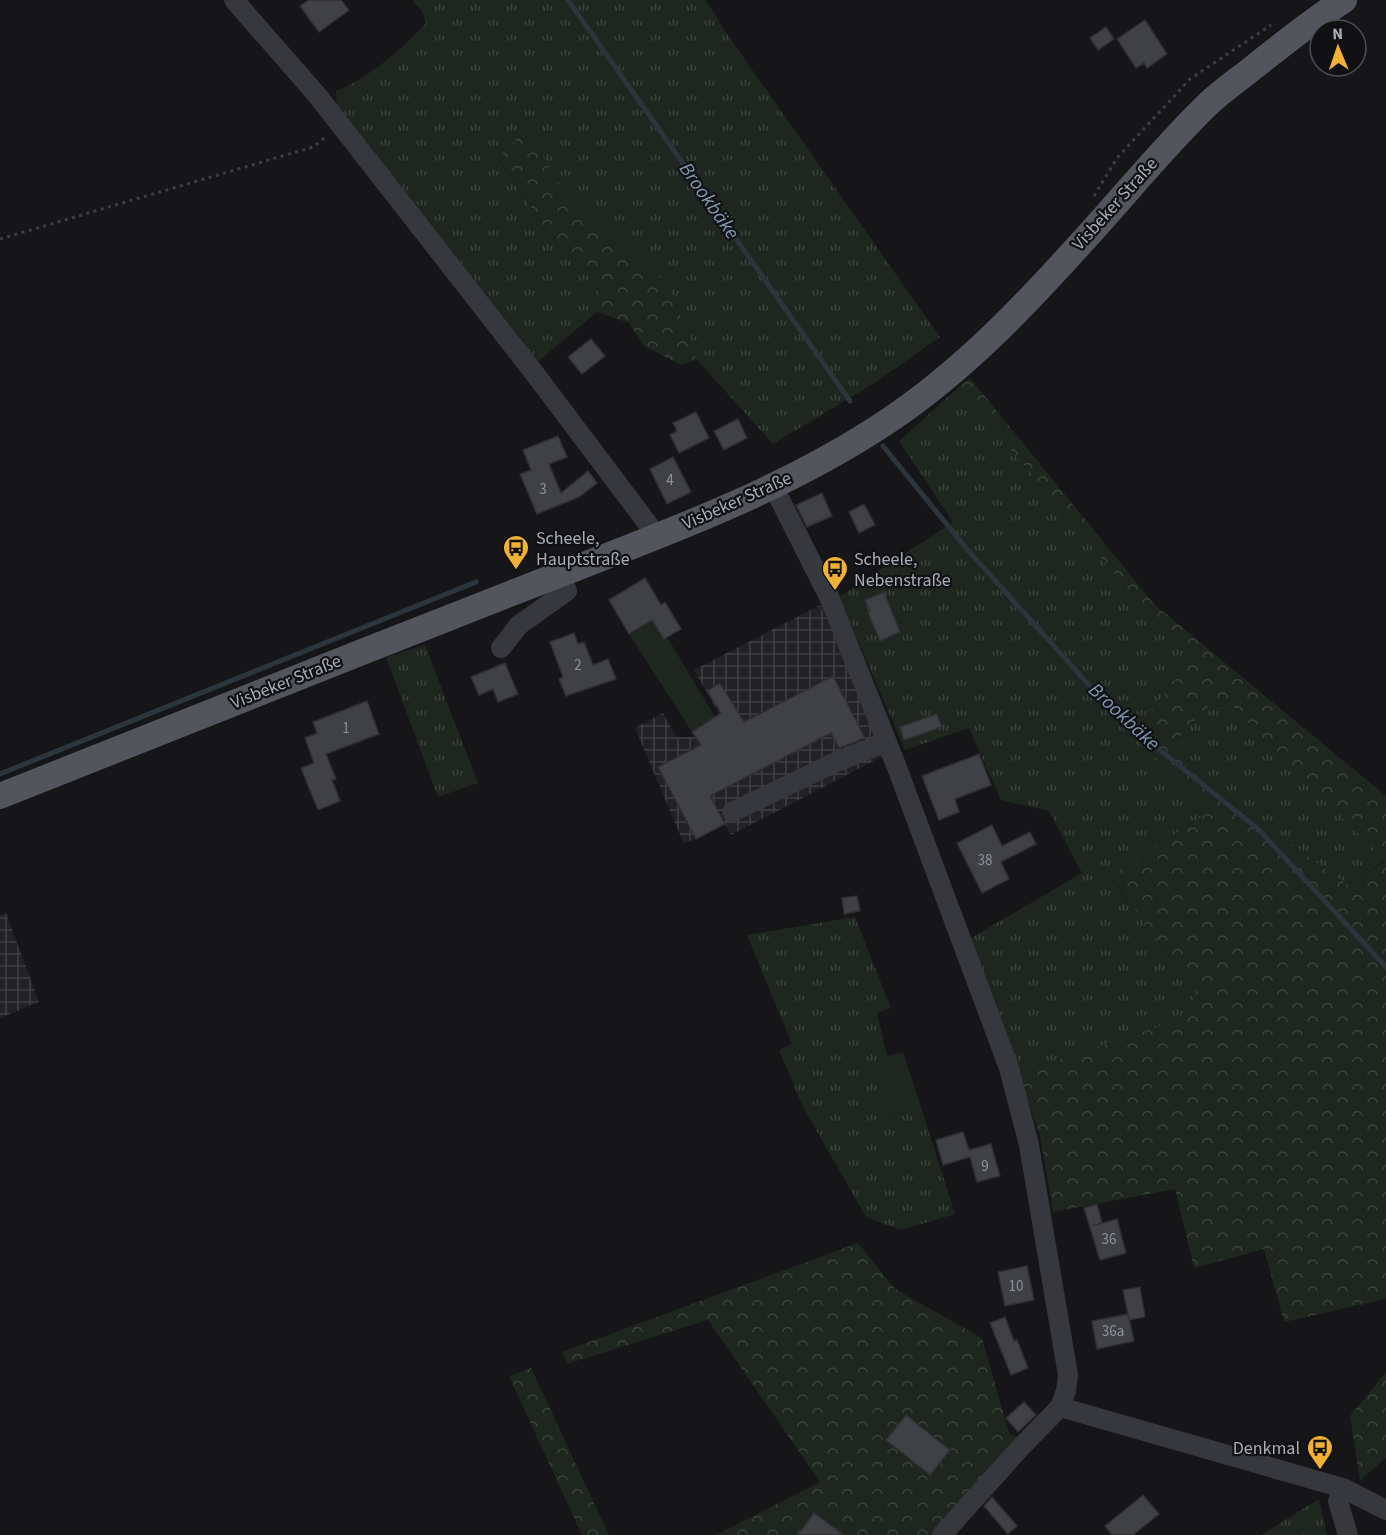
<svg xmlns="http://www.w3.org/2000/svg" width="1386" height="1535" viewBox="0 0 1386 1535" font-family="'Source Sans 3',sans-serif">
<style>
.industrial{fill:url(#industrial-grid)}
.grass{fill:url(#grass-tufts)}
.forest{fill:url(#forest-crowns);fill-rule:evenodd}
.park{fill:#1e261f}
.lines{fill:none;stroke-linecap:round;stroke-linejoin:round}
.stream{stroke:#2c353c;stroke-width:5}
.building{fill:#404145;stroke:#303034;stroke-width:1.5}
.path{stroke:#3d3f44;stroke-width:3;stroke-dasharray:3 4.5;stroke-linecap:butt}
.minor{stroke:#37383d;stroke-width:20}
.major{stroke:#53555c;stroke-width:26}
.labels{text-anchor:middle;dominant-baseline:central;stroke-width:4.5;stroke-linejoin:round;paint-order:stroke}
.number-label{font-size:15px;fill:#8e929b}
.street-label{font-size:18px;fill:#a8adb8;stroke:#111113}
.poi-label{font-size:18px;fill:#a8adb8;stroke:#111113;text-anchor:start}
.water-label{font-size:20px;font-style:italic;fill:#7f9bb3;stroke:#111113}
</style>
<defs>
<pattern id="industrial-grid" width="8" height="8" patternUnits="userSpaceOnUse" patternTransform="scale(1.5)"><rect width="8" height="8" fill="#222225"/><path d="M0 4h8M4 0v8" fill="none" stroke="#3f3f43"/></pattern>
<pattern id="grass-tufts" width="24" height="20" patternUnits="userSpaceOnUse" patternTransform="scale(1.5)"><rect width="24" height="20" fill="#1e261f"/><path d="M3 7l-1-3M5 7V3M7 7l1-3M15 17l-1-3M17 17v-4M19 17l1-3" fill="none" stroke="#3c433d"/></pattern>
<pattern id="forest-crowns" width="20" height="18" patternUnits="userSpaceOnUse" patternTransform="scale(1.5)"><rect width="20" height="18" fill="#1e261f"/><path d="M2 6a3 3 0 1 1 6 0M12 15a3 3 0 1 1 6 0" fill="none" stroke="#3c433d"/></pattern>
</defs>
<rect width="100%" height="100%" fill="#161618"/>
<g class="industrial">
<path d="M820,605l23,47 40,104 -152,79 -6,-11 -41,20 -49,-116 28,-15 13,24h20l26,-18 -28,-49z"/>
<path d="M6,913l33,89 -39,16v-103z"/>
</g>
<g class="grass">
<path d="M412,0h294l21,34 213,303 -67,47 -100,60 -76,-84 -28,-74 -104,-93 -31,-51 -9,-10 -27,27 53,78 48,45 -2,30 -62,52 -198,-260 -1,-13c32,-12 67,-43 90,-68l-4,-12z"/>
<path d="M959,387l182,219 54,50 -63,79 79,76 -101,66 86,115 -5,24 -173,57 -47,-135 111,-65 -33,-62 -48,-11 -32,-72 -64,22 -66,-153 114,-75 -54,-81z"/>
<path d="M425,645l53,138 -40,14 -52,-140z"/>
<path d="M1231,705l154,155 -35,27 -114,-84 -50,-45 -6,-21 28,-31z"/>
<path d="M855,917l36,91 -14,5 10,43 -13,15 15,46 32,-10 34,107 -54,16 -35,-13 -63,-110 -24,-57 13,-6 -45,-109z"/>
<path d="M1319,1499l8,36h-66z"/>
</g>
<g class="forest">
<path d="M525,131l9,11 31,51 104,93 28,74 -16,5 -37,-19 -15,-23 -32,-11 2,-30 -48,-45 -53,-79z"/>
<path d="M970,378l184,226 232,192v503l-102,23 -20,-73 -70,19 -19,-79 -122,23 -13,-76 -22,-63 173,-57 5,-24 -86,-116 101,-65 -79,-76 62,-79 -53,-50 -182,-219zM1231,705l154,156 -35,26 -114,-84 -50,-45 -6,-21 28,-31z"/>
<path d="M858,1243l37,46 87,49 27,95 12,6 -90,96h-215l104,-53 -112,-162 -141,44 -5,-12z"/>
<path d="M531,1368l78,167h-27l-73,-159z"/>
<path d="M1386,1372v86l-26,22 -10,-64z"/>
</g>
<g class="park">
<path d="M652,620l12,19 3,-2 51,85 -26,10 -63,-98z"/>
<path d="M903,1052l18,55 -32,10 -15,-46 13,-15z"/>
</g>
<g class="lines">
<g class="stream">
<path d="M568,0l282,401"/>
<path d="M883,446l83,102 148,165 144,116 128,138"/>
<path d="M0,774l476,-192"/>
</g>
</g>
<g class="building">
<path d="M309,0h32l8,10 -30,22 -19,-26z"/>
<path d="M1145,20l22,34 -20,14 -3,-5 -8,5 -19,-29z"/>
<path d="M1106,27l8,12 -16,11 -8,-12z"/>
<path d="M591,339l14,17 -23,18 -14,-17z"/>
<path d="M696,412l13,26 -30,15 -9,-18 7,-4 -4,-8z"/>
<path d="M738,419l9,19 -23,12 -10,-19z"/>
<path d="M558,436l9,21 -18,7 12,29 27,-22 9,12 -18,14 -42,17 -17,-40 11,-4 -8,-20z"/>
<path d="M673,457l18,35 -24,12 -17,-35z"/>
<path d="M822,493l10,23 -25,11 -11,-22z"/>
<path d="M864,504l11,21 -16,8 -10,-21z"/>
<path d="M645,578l16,27 4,-3 16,27 -17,10 -12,-19 -23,14 -20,-34z"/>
<path d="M884,592l16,40 -20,9 -12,-28 2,-2 -5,-11z"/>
<path d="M574,633l4,11 6,-2 9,23 15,-6 8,20 -50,17 -7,-17 4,-2 -13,-35z"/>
<path d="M505,663l13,31 -20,8 -5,-13 -14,6 -8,-18z"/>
<path d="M833,676l32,62 -26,10 -8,-15 -121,63 15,28 -29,15 -38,-72 43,-22 -9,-13 29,-19 -14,-22 13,-8 24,39z"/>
<path d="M367,701l12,33 -53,20 10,25 -4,1 8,21 -22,9 -17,-42 13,-5 -9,-25 12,-5 -4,-11z"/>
<path d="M937,714l5,13 -38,13 -4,-13z"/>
<path d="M979,754l12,31 -36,14 4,13 -20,8 -17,-44z"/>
<path d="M992,825l10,21 28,-14 6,12 -35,18 8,17 -27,14 -25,-50z"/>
<path d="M857,896l3,15 -16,3 -2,-16z"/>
<path d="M963,1132l6,18 22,-6 9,32 -23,6 -7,-25 -27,8 -7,-25z"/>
<path d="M1097,1204l5,19 -10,3 25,-7 9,34 -26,7 -16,-52z"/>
<path d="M1027,1266l7,34 -29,6 -7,-34z"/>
<path d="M1140,1287l5,30 -16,3 -6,-30z"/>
<path d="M1128,1314l6,27 -37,8 -5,-28z"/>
<path d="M1005,1317l9,24 3,-1 11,28 -17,7 -21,-52z"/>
<path d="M1024,1402l12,13 -18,17 -12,-14z"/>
<path d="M906,1415l44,35 -20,25 -44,-35z"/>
<path d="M1143,1495l16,19 -26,21h-21l-7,-9z"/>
<path d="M992,1497l25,29 -9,8 -24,-28z"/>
<path d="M814,1513l30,22h-46z"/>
</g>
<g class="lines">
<g class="path">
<path d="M1094,196l23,-38 73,-79 81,-54"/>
<path d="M0,239l313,-92 13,-10"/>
</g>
<g class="minor">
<path d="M234,0l83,95 218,279 113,150 7,13"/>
<path d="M773,486l56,111 67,168 113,303 20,77 39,230 -2,16 -6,16 -40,41 -78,87"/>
<path d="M501,648l18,-23 48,-34 -7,-18"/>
<path d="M732,812l102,-49 52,-21"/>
<path d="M1060,1407l283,81 43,22"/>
<path d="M1343,1488l-5,13 10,34"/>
</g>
<path class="major" d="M0,796c170,-68 341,-136 512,-203 128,-51 261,-95 376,-172 78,-52 142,-121 204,-190 38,-42 73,-85 113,-124 15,-15 33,-27 49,-40 30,-24 59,-47 90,-67"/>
</g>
<defs>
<symbol id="bus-pin" viewBox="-11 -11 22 30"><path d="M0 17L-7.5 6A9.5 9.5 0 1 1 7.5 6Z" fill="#f2b134" stroke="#111113"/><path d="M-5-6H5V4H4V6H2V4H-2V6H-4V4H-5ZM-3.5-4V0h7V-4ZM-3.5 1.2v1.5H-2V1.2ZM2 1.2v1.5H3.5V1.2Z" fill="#111"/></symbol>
</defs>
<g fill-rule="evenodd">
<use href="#bus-pin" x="501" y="533" width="30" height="40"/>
<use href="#bus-pin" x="820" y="554" width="30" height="40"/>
<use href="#bus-pin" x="1305" y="1433" width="30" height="40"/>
</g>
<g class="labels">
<g class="number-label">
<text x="670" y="480">4</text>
<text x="543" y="489">3</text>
<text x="578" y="665">2</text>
<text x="346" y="728">1</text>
<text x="985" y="860">38</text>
<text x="985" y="1166">9</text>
<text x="1109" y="1239">36</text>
<text x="1016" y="1286">10</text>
<text x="1113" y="1331">36a</text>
</g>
<g class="street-label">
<text transform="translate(1115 204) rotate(-48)">Visbeker Straße</text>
<text transform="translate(737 501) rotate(-24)">Visbeker Straße</text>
<text transform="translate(286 682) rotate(-22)">Visbeker Straße</text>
</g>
<g class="poi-label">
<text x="536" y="538">Scheele,<tspan x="536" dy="21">Hauptstraße</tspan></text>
<text x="854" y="559">Scheele,<tspan x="854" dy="21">Nebenstraße</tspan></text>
<text x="1300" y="1448" text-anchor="end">Denkmal</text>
</g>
<g class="water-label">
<text transform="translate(709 201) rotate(55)">Brookbäke</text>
<text transform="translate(1124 717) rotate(43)">Brookbäke</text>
</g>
</g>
<g transform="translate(1338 48) rotate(358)"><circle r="28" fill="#111113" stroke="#4d4f55" stroke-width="1.5"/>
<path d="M0-4.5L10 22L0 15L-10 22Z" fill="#f2b134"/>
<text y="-9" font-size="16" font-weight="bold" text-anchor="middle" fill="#a8adb8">N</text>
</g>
</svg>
